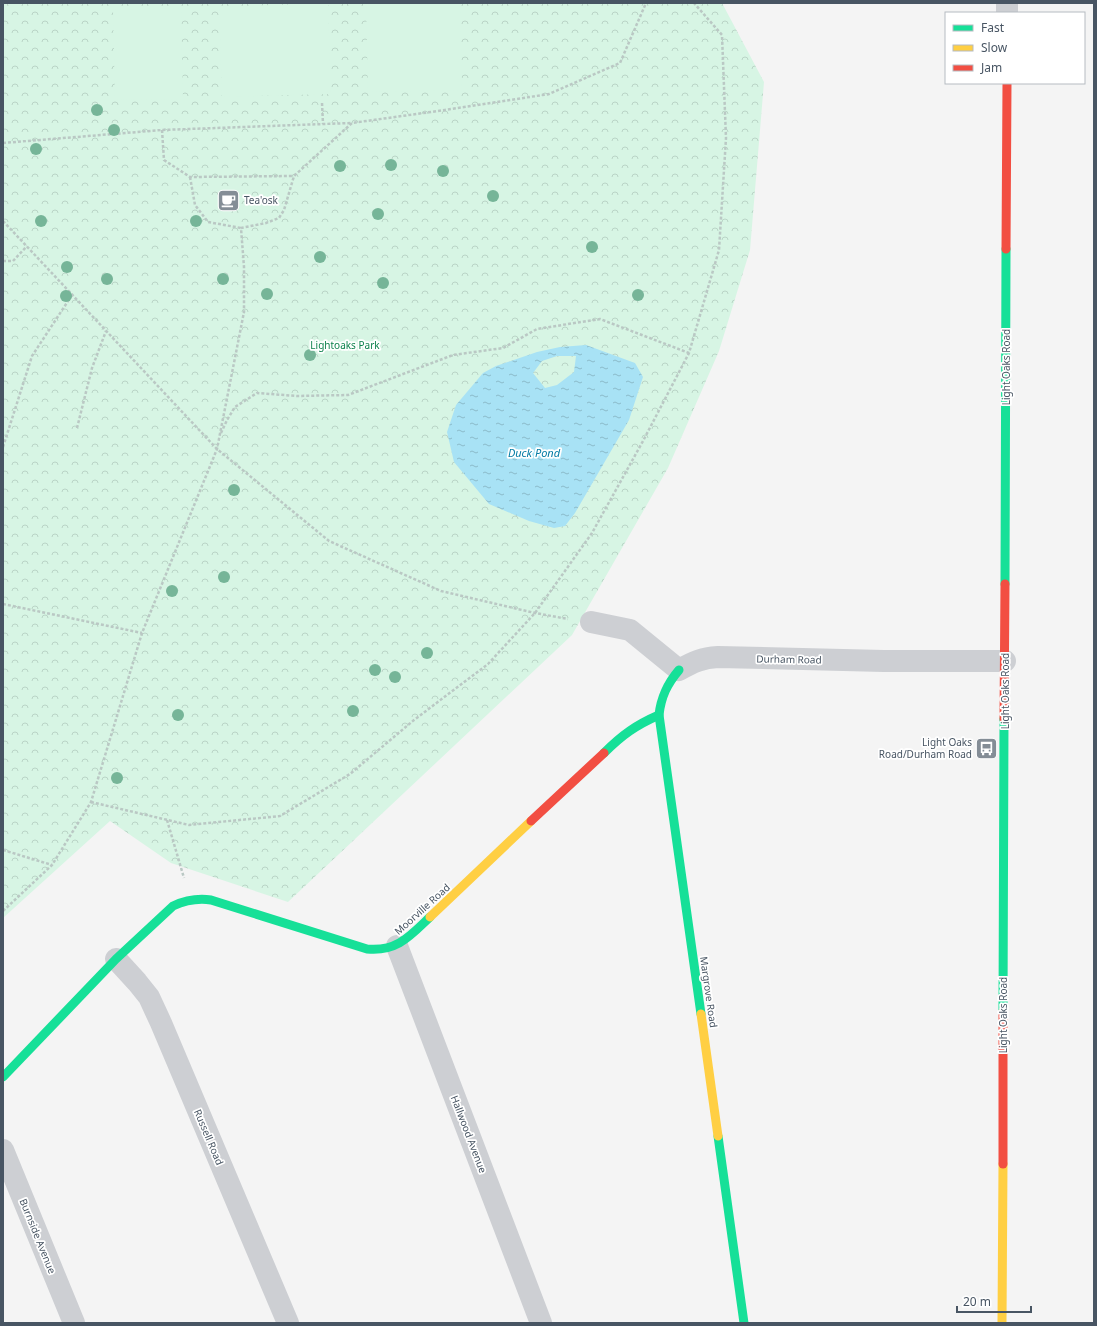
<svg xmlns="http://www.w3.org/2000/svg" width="1097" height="1326" viewBox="0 0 1097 1326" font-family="'Noto Sans',sans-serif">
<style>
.park{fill:url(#park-crowns)}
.pitch{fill:#d7f5e4}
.water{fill:url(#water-ripples);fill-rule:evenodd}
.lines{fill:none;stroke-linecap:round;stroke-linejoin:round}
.path{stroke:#bac8c4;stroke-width:2.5;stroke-dasharray:3 2;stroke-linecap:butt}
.street{stroke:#cdcfd3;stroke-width:22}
.fast{stroke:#16e098;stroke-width:9}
.slow{stroke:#ffcf43;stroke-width:9}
.jam{stroke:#f24e42;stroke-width:9}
.tree{fill:#76b598}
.labels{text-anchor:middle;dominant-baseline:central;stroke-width:3.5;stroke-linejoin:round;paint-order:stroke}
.poi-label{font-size:10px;fill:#485563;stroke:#fff;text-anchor:start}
.park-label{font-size:10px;fill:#0e824d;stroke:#fff}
.street-label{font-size:10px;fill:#485563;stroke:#fff}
.water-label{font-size:11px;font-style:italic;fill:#037ba4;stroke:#fff}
</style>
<defs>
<pattern id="park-crowns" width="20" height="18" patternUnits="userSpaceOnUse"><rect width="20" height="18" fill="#d7f5e4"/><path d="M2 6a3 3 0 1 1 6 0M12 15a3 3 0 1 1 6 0" fill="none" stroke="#bad4c6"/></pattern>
<pattern id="water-ripples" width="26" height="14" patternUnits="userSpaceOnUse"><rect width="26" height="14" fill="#a8e2f5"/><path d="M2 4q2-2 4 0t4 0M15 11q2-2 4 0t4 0" fill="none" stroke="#8bbaca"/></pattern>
</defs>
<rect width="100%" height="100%" fill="#f4f4f4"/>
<path class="park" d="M3,3h719l42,79 -14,168 -31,101 -51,117 -96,167 -284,267 -117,-39 -61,-42 -107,97z"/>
<g class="pitch">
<path d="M328,3l3,91 -109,3 -3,-90z"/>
<path d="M366,3h94l2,87 -94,2z"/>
<path d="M181,8l2,91 -68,1 -2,-90z"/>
</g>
<path class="water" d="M586,345l49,18 8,14 -14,43 -54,93 -10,13 -11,2 -25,-7 -40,-17 -35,-42 -7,-30 9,-27 27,-32 13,-7 41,-14 23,-5zM557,356h19l-2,16 -17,13 -12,3 -12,-15 9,-12z"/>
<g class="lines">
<g class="path">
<path d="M322,103l1,21"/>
<path d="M162,130l2,30 26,17 104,-1"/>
<path d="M3,143l159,-13 189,-7"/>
<path d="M190,177l5,28 13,17 33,6"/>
<path d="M3,221l214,228 112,92 112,50 94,22 33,6"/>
<path d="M3,261h10l14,-15"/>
<path d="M77,428l15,-60 14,-37"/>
<path d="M221,433l6,-13 8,-13 22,-14 40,3 51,-1 105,-40 50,-7 34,-19 63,-10 89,34"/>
<path d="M3,447l29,-91 40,-61"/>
<path d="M3,604l139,29"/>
<path d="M91,802l98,23 91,-9 70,-42 64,-54 74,-56 47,-51 57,-80 51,-92 46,-88 30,-103 7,-112 -4,-103 -28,-32"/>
<path d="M167,820l17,58"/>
<path d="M3,850l49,15"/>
<path d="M3,911l49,-46 39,-63 51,-169 75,-184 27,-137v-45l-3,-39 25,-5 13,-5 5,-8 10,-34 58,-53 93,-13 104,-16 71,-31 26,-60"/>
</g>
<g class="street">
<path d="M1007,13v-10"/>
<path d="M591,622l39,8 49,40c14,-8 23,-12 39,-13l166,4h121"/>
<path d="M397,946l144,377"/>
<path d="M116,959l21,23 12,15 12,26 127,300"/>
<path d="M3,1150l71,173"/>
</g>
<g class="fast">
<path d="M1005,584l1,-335"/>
<path d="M679,670c-12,14 -18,27 -20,45l42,299"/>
<path d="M604,753c18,-18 32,-28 55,-38"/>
<path d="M1003,1012l1,-293"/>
<path d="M3,1077l113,-118 57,-53c13,-6 24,-8 38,-6l156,49c30,3 43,-13 63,-32"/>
<path d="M718,1136l26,187"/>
</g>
<g class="slow">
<path d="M430,917l101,-96"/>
<path d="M701,1014l17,122"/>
<path d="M1002,1323l1,-159"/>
</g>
<g class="jam">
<path d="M1006,249l1,-166"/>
<path d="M1004,719l1,-135"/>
<path d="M531,821l73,-68"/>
<path d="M1003,1164v-152"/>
</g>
</g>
<g class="tree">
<circle cx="97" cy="110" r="6"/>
<circle cx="114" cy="130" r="6"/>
<circle cx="36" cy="149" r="6"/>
<circle cx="391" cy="165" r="6"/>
<circle cx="340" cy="166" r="6"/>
<circle cx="443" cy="171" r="6"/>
<circle cx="493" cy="196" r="6"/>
<circle cx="378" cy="214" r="6"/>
<circle cx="41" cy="221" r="6"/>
<circle cx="196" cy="221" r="6"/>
<circle cx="592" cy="247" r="6"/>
<circle cx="320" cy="257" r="6"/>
<circle cx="67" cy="267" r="6"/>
<circle cx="107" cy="279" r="6"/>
<circle cx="223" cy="279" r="6"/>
<circle cx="383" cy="283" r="6"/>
<circle cx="267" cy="294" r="6"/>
<circle cx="638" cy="295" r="6"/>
<circle cx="66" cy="296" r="6"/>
<circle cx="310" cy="355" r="6"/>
<circle cx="234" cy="490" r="6"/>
<circle cx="224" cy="577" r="6"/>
<circle cx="172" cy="591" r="6"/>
<circle cx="427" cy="653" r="6"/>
<circle cx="375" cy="670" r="6"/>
<circle cx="395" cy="677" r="6"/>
<circle cx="353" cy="711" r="6"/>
<circle cx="178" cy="715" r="6"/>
<circle cx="117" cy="778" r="6"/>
</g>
<defs>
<symbol id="cafe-square" viewBox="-11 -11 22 22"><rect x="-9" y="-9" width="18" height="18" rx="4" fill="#848d96" stroke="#fff"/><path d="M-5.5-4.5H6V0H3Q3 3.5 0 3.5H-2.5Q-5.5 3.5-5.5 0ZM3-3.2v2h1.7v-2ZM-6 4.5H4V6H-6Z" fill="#fff"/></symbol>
<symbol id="bus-square" viewBox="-11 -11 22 22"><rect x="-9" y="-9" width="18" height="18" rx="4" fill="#848d96" stroke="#fff"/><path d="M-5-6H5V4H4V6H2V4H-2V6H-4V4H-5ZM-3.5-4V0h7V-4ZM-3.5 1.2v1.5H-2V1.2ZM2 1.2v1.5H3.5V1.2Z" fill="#fff"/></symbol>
</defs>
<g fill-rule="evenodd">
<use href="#cafe-square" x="216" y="188" width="25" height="25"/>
<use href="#bus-square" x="974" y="736" width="25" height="25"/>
</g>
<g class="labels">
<g class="poi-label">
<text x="244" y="200">Tea'osk</text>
<text x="972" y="742" text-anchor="end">Light Oaks<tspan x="972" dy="12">Road/Durham Road</tspan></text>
</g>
<g class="park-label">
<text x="345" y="345">Lightoaks Park</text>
</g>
<g class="street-label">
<text transform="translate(1006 367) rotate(-90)">Light Oaks Road</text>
<text transform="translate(789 659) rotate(1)">Durham Road</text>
<text transform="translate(1005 691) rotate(-90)">Light Oaks Road</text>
<text transform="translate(422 909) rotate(-42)">Moorville Road</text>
<text transform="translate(709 992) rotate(82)">Margrove Road</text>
<text transform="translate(1003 1015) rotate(-90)">Light Oaks Road</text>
<text transform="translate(469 1134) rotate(69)">Hallwood Avenue</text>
<text transform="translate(209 1137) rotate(67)">Russell Road</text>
<text transform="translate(38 1236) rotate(68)">Burnside Avenue</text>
</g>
<g class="water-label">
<text x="534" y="452">Duck Pond</text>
</g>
</g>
<rect width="1097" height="1326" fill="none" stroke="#485563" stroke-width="8"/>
<rect x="945" y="12" width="140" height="72" fill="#ffffff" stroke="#b6bbc1"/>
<rect x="953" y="25" width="20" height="6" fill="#16e098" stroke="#b6bbc1"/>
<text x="981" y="32" font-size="12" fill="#485563">Fast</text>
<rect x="953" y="45" width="20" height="6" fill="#ffcf43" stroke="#b6bbc1"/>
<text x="981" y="52" font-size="12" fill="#485563">Slow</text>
<rect x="953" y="65" width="20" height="6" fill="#f24e42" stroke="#b6bbc1"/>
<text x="981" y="72" font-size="12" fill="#485563">Jam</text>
<path d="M957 1306v6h74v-6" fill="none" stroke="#485563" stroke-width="2"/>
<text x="963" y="1306" font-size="12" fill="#485563" stroke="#ffffff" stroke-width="3" paint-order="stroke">20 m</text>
</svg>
